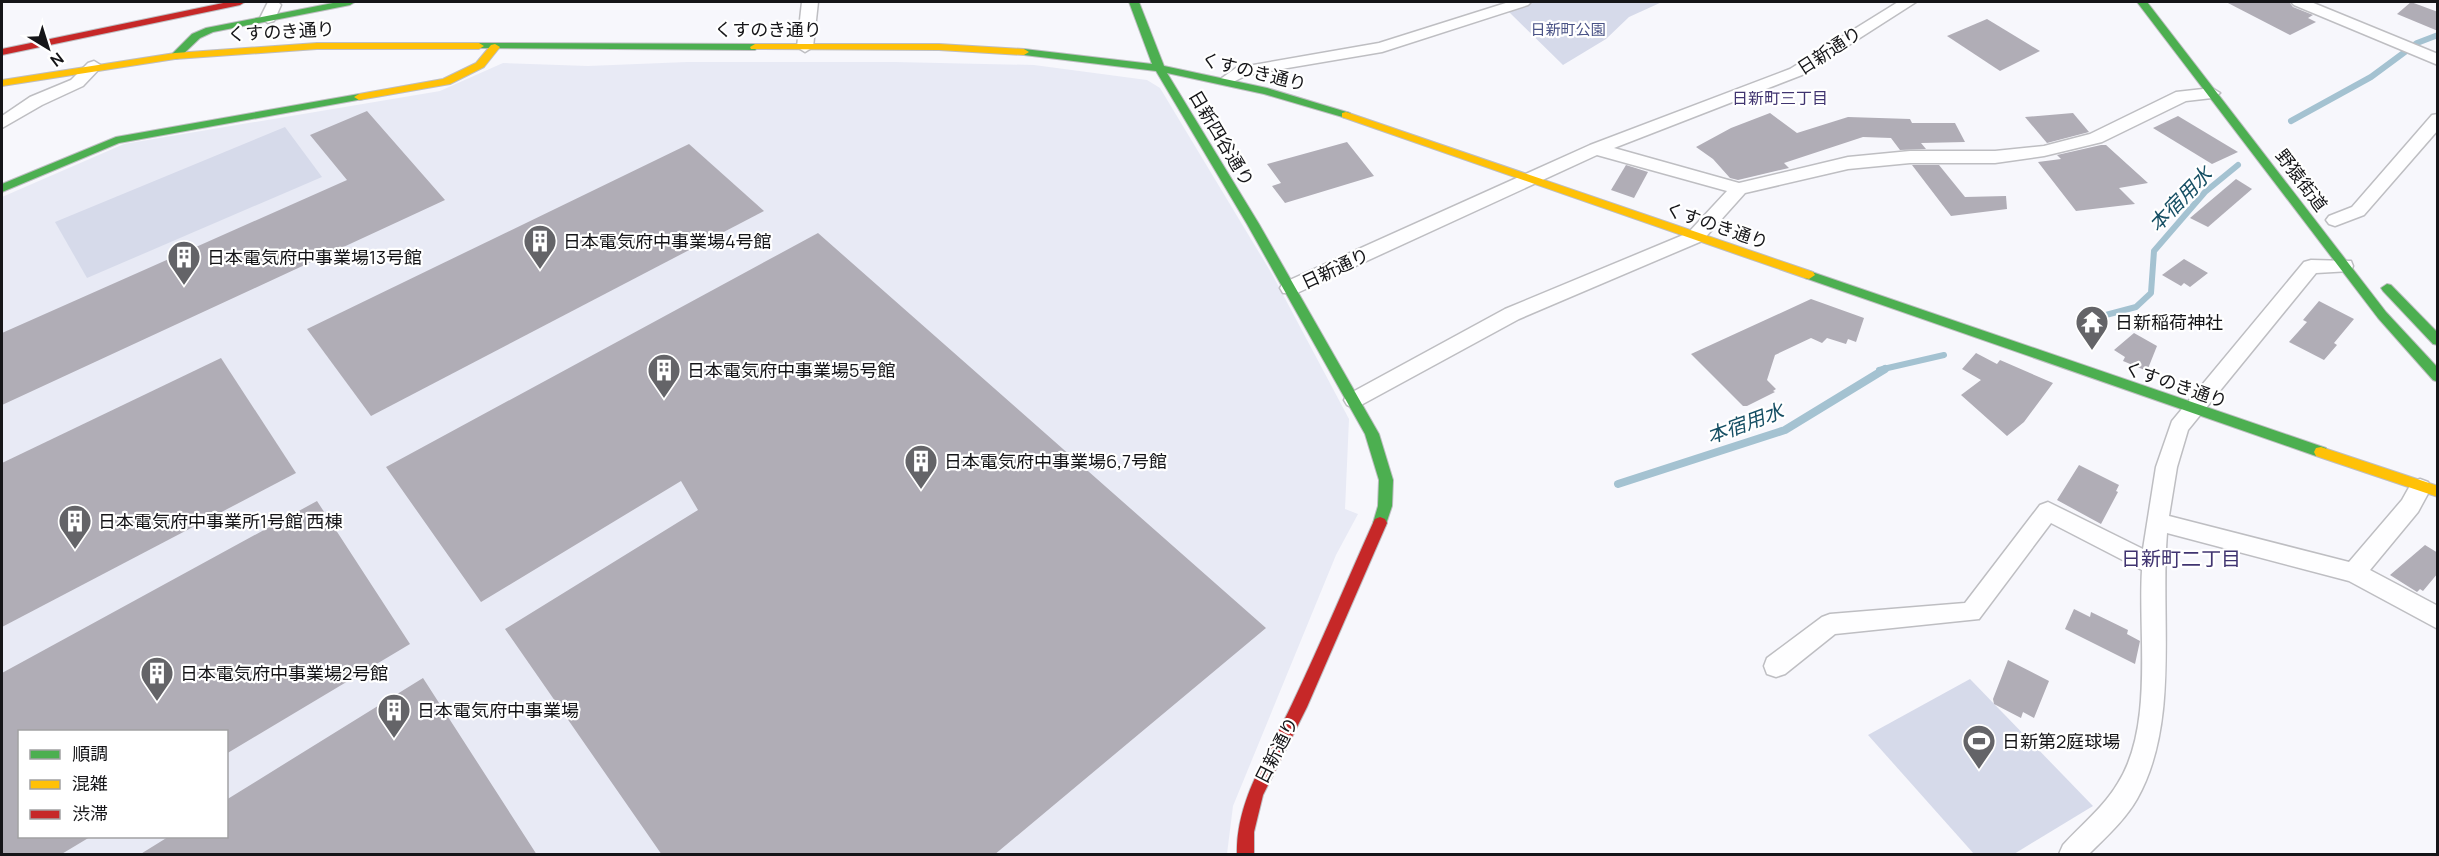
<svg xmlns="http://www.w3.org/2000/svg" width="2439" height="856" viewBox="0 0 2439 856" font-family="Manrope,'Noto Sans JP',sans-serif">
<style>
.built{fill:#e8eaf5;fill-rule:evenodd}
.green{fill:#d6daea}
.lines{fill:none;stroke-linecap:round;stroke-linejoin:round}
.stream-far1{stroke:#a4c2d1;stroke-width:6}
.stream{stroke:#a4c2d1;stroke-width:8}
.building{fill:#b0adb6}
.street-casing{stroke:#bebec2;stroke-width:3}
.fast-casing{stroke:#bebec2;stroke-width:2}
.slow-casing{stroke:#bebec2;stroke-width:2}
.jam-casing{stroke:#bebec2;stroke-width:2}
.street{fill:#fefeff;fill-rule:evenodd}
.fast{fill:#4caf50;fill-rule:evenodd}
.slow{fill:#ffc107;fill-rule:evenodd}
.jam{fill:#c62828;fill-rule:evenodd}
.labels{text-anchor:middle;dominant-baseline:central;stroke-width:4.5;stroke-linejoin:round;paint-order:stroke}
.far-park-label{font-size:15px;fill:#4a5386;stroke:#fff}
.far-neighbourhood-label{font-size:16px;fill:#403470;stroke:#fff}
.street-label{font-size:18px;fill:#151518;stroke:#fff}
.poi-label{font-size:18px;fill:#151518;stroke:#fff;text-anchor:start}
.water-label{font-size:20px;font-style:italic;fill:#164f64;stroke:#fff}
.neighbourhood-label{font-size:20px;fill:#403470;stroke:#fff}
</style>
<rect width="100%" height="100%" fill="#f7f7fc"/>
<path class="built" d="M687,62h208l139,3 113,15 13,8 112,186 77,145 -4,90 13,5 -22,41 -103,251 -6,48h-1225v-657l122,-53 316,-53 63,-28 85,3zM20,732h206v104h-206z"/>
<g class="green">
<path d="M1535,2h127l-33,15 -23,22 -43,26 -54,-53z"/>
<path d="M285,127l37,50 -235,101 -32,-56z"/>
<path d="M1970,679l123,127 -79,48h-40l-106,-119z"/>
</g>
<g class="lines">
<g class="stream-far1">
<path d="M2291,121l80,-44 46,-34 21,-8"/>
<path d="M2083,321l53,-14 15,-14 3,-42 51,-59 33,-27"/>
<path d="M1879,370l65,-15"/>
</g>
<path class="stream" d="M1618,484l167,-54 100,-61"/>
</g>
<g class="building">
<path d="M2226,2h63l4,5 20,8 -5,3 8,4 -26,13z"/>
<path d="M2411,2l27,10v19l-41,-17z"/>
<path d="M1987,19l53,32 -40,20 -53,-35z"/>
<path d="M367,111l78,89 -443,205v-72l345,-153 -37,-45z"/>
<path d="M1770,113l27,20 51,-16 62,2 2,4h43l10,19 -44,1 5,6 -26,1 -9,-12 -28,-1 -79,26 5,5 -51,12 -8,-2 -17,-19 -17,-12 35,-19z"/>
<path d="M2073,113l16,19 -42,11 -22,-26z"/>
<path d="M2178,116l60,36 -26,12 -59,-36z"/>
<path d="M1347,142l27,34 -89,27 -13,-17 9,-3 -14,-19z"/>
<path d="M689,144l75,67 -393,205 -64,-87z"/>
<path d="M2101,145h5l42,38 -29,5 16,16 -59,7 -38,-49 23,-3 -4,-4z"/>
<path d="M1626,165l22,7 -14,26 -23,-8z"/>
<path d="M1912,165h27l26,32 41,-1 1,13 -56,7z"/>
<path d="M2236,179l16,10 -44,38 -18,-9z"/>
<path d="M818,233l448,395 -272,227h-332l-157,-226 193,-119 -17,-29 -200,121 -95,-135z"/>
<path d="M2184,259l24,14 -18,14 -6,-4 -3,3 -19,-11z"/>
<path d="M1811,299l53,19 -8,24 -8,-3 -2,5 -19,-6 -5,5 -11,-5 -36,17 -8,25 9,9 -3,2 2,1 -28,14h-4l-52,-52z"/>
<path d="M2319,301l35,18 -20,24 3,2 -13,15 -35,-18 18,-20 -4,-2z"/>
<path d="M2134,333l23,13 -10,25 -24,-10 2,-4 -11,-7z"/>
<path d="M1976,353l21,11 3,-4 53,23 -29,39 -17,14 -46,-41 20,-15 -19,-11z"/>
<path d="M221,358l75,115 -294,154v-164z"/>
<path d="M2079,465l40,20 -3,6 2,1 -17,32 -44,-24z"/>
<path d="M317,501l93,143 -184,110v-22h-206v105h70l-30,18h-58v-182z"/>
<path d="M2425,545l13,8v20l-15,18 -3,-2 -3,3 -27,-17z"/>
<path d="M2074,609l16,8 1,-5 37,18 -1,4 13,7 -5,23 -70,-35z"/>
<path d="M2008,660l41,21 -15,37 -11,-6 -2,6 -27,-14 -1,-5z"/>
<path d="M423,678l114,177h-398l29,-18h58v-37z"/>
</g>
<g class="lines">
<defs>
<g id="street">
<path d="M268,2h10l3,3 -7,16 -6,2 -8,-5z"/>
<path d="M802,2h16l-5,45 -8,5 -8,-5z"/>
<path d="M1509,2h22l-3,3 -146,47 -135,23 -20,10 -8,-5 17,-12 143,-25z"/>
<path d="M1898,2h18l-114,73 -188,73 125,35 109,-26 62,-6h85l49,-5 46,-12 86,-42 36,-4 8,5 -8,5 -26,3 -84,41 -58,14 -49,7h-85l-62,6 -103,24 -43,48 -183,78 -158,86 -7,3 -7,-3 -3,-5 3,-5 158,-86 183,-76 39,-42 -130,-36 -300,138h-14l-3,-5 3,-5 307,-138 200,-76z"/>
<path d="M2291,2h20l127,52v11l-144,-60z"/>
<path d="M94,61l8,5 -19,20 -41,19 -40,23v-12l28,-19 41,-17 17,-17z"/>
<path d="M2438,114v16l-74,85 -29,11 -6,-2 -3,-4 3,-4 23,-9 80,-92z"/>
<path d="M2311,260l40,1 2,5 -2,5 -35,2 -128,157 -11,37 -8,49 180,46 53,-62 10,-18 8,-3 8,3 3,6 -13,24 -48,58 68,36v23l-89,-48 -182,-48c-7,85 13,190 -30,266 -12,21 -31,38 -48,55h-30l4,-9c18,-20 41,-38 55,-62 36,-57 20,-148 24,-213l-91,-47 -72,96 -144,15 -50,40 -9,3 -9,-3 -3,-8 3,-8 55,-41 8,-3 135,-11 75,-98 8,-3 95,47 13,-82 16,-46 132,-159z"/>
</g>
<g id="fast">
<path d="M338,2h17l-5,3 -137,27 -13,6 -21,20 -4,1 -5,-3 22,-22 14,-6z"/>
<path d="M1129,2h10l25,64 103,22 83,25 1,2 -5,3 -82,-24 -97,-21 92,151 120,210 14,46 -1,26 -7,21 -5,2 -5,-2 -2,-4 5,-17 1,-26 -14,-46 -118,-210 -91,-153 -132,-16 -5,-3 5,-3 128,15z"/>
<path d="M2137,2h10l239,310 52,56v14l-5,-2 -55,-62z"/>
<path d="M479,43l276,1 5,3 -5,3 -280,-2v-4z"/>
<path d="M359,94l4,1v4l-244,44 -117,49v-8l114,-47z"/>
<path d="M1809,271l517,177 2,4 -2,4h-10l-511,-178 -2,-3 2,-3z"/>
<path d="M2387,284l4,1 47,48v12l-5,-1 -50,-53 -2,-3z"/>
</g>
<g id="slow">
<path d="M317,43h162l5,3 -5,3h-162l-142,10 -173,27v-6l173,-27z"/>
<path d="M495,44l5,3 -16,20 -34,17 -91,16 -5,-3 5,-3 84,-15 33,-16 15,-18z"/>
<path d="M755,44h184l85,5 5,3 -5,3 -85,-5 -188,-1 -1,-2z"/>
<path d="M1346,112l467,160 2,3 -6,4 -4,-1 -463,-161v-4z"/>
<path d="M2321,447l117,39v11l-122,-41 -2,-4 2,-4z"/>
</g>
<g id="jam">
<path d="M228,2h17l-5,3 -238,50v-6z"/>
<path d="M1380,517l5,2 2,4 -80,184 -44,88 -9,37v22h-17c-1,-56 33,-102 56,-152 28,-59 53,-119 80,-179l2,-4z"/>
</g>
</defs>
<use href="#street" class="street-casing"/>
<use href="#fast" class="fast-casing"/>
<use href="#slow" class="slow-casing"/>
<use href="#jam" class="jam-casing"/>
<use href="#street" class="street"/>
<use href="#fast" class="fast"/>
<use href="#slow" class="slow"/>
<use href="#jam" class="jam"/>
</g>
<defs>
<symbol id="building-pin" viewBox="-11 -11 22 30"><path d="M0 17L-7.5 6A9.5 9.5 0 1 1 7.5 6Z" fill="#646468" stroke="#fff"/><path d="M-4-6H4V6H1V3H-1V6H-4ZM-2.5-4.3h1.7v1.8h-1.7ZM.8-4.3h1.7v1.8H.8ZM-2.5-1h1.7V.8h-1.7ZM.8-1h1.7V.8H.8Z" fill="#fff"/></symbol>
<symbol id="temple-pin" viewBox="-11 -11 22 30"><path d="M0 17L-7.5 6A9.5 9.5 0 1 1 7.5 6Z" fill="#646468" stroke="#fff"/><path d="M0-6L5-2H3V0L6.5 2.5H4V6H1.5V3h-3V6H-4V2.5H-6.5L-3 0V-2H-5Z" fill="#fff"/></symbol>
<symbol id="stadium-pin" viewBox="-11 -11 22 30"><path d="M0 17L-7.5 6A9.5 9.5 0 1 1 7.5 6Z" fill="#646468" stroke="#fff"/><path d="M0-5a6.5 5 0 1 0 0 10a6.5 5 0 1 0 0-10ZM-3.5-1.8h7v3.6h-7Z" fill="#fff"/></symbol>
</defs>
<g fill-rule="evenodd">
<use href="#building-pin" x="521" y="222" width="38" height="52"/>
<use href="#building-pin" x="165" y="238" width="38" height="52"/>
<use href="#temple-pin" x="2073" y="303" width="38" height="52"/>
<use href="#building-pin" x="645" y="351" width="38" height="52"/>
<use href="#building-pin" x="902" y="442" width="38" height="52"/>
<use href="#building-pin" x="56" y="502" width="38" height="52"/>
<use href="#building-pin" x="138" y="654" width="38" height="52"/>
<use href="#building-pin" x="375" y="691" width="38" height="52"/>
<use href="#stadium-pin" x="1960" y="722" width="38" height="52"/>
</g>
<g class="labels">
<g class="far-park-label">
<text x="1568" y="29">日新町公園</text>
</g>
<g class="far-neighbourhood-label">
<text x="1780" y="98">日新町三丁目</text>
</g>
<g class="street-label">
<text x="768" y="29">くすのき通り</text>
<text transform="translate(281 31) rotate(-3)">くすのき通り</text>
<text transform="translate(1829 50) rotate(-33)">日新通り</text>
<text transform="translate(1254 71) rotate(14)">くすのき通り</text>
<text transform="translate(1222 138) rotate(59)">日新四谷通り</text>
<text transform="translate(2302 180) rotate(53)">野猿街道</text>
<text transform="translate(1717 225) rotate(19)">くすのき通り</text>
<text transform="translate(1335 268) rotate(-25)">日新通り</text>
<text transform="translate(2176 384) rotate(19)">くすのき通り</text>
<text transform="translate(1276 750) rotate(-63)">日新通り</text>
</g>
<g class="poi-label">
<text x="563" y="241">日本電気府中事業場4号館</text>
<text x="207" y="257">日本電気府中事業場13号館</text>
<text x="2115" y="322">日新稲荷神社</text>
<text x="687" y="370">日本電気府中事業場5号館</text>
<text x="944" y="461">日本電気府中事業場6,7号館</text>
<text x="98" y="521">日本電気府中事業所1号館 西棟</text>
<text x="180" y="673">日本電気府中事業場2号館</text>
<text x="417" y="710">日本電気府中事業場</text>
<text x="2002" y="741">日新第2庭球場</text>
</g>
<g class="water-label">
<text transform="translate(2180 199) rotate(-46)">本宿用水</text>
<text transform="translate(1745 423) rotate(-20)">本宿用水</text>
</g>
<g class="neighbourhood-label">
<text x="2181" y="558">日新町二丁目</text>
</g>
</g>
<rect width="2439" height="856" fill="none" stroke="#151518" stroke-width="6"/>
<rect x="18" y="730" width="210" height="108" fill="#ffffff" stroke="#a1a1a3" stroke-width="1.5"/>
<rect x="30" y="750" width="30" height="9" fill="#4caf50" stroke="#a1a1a3" stroke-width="1.5"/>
<text x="72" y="760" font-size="18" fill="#151518">順調</text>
<rect x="30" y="780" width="30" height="9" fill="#ffc107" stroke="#a1a1a3" stroke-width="1.5"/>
<text x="72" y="790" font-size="18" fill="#151518">混雑</text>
<rect x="30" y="810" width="30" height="9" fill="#c62828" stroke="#a1a1a3" stroke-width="1.5"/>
<text x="72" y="820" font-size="18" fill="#151518">渋滞</text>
<g transform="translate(48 48) rotate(142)" stroke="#ffffff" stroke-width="4.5" paint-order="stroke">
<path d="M0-4.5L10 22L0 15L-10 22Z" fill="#151518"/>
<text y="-9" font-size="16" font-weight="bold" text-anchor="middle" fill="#151518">N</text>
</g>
</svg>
